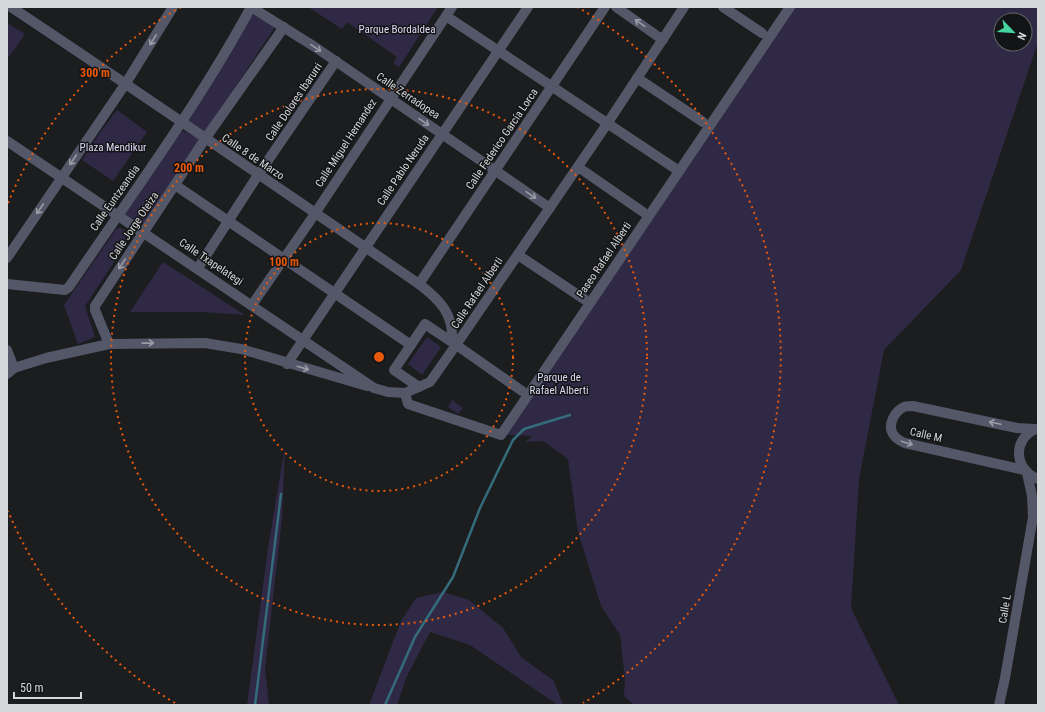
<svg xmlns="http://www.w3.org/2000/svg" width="1045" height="712" viewBox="0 0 1045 712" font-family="'Roboto Condensed',sans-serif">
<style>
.green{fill:#2f2945;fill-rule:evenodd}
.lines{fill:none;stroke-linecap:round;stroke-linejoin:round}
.stream{stroke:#346c7c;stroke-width:2.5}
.minor{stroke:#535768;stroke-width:10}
.oneway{stroke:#9b9da6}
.ring{fill:none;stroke:#e8590c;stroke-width:2;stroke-dasharray:2 4}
.labels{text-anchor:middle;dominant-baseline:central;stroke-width:3;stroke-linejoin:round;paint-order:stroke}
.park-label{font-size:11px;fill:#dedaf6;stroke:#131416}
.street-label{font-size:11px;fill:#d6d7d8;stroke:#131416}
.centre{fill:#e8590c;stroke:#131416;stroke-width:2}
.ring-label{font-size:12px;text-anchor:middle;font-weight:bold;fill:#e8590c;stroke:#131416;stroke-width:3;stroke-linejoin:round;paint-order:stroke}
</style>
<rect width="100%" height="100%" fill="#1c1d1f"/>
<g class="green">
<path d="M308,7h130l-39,60 -6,-4 4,-6 -50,-35 -5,7z"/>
<path d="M795,7h243v35l-77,228 -77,80 -25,129 -8,129 48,97h-265l-10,-9 1,-17 -5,-44 -19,-29 -23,-74 -10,-73 -25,-18 -18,1 8,-6 -27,-1zM1001,20h24v24h-24z"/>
<path d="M254,15l21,12 -66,100 -4,4h-5l-13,-11 63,-104z"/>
<path d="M7,23l18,11 -16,23 -2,-1z"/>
<path d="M117,110l30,22 -34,49 -31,-21 17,-26z"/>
<path d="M183,131l5,2 10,6v5l-51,76 -5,4h-6l-11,-8v-5l53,-78z"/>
<path d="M118,228h3l11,7 -47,71 10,31 -17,7 -14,-39 52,-76z"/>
<path d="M163,262l82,53 -44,-3h-71z"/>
<path d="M427,337l14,10 -19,28 -14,-11z"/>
<path d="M452,400l11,8 -5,6 -10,-7z"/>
<path d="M285,446l-3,73 -17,150 4,36h-22l21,-157z"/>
<path d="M443,592l26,8 34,28 18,29 33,24 9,24h-5l-88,-60 -40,-13 -23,44 -10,29h-28l32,-84 15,-23z"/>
</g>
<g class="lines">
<g class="stream">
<path d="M255,705l26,-211"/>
<path d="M385,705l30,-68 38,-60 27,-69 33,-68 11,-11 46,-14"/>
</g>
<g class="minor">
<path d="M11,7c137,91 272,184 408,277 21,16 35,30 33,58l70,49"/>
<path d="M251,7l64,40 235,161"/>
<path d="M616,7l47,33"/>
<path d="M723,7l39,26"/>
<path d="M446,16l233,155"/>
<path d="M637,78l66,44"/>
<path d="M7,141l367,247 14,4 17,1 25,-11 26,-37 151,-221 77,-117"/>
<path d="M578,167l65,45"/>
<path d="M175,185l236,160"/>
<path d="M518,255l66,44"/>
<path d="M7,258l119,-175 47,-76"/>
<path d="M198,268l60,-93 78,-114"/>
<path d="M7,284l58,6 4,-3c62,-92 129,-182 182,-280"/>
<path d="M419,284l186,-277"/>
<path d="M252,305l58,-84 142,-214"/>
<path d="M109,344l-14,-34v-4l110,-167 79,-112"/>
<path d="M7,350l7,18"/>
<path d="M287,364l241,-357"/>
<path d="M7,374l7,-6 32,-10 63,-14 96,-1 36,6 126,37"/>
<path d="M419,387l-25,-17 31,-46 27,18"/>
<path d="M405,393l3,11 93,31 289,-428"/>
<path d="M1036,429c-24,10 -22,41 2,50"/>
<path d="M1024,470l-119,-27c-5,-2 -9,-4 -12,-9 -6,-9 2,-23 11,-27 2,-1 6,-1 9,-1l104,22 17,1"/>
<path d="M999,705l6,-27 28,-161 -1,-21 -5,-23"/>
</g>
</g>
<defs><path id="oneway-shaft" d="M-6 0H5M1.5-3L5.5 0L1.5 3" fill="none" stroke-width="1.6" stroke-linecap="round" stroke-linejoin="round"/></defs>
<g class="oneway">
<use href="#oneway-shaft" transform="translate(640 23) rotate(-145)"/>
<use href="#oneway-shaft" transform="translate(153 40) rotate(122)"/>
<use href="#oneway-shaft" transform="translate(316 48) rotate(34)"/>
<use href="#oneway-shaft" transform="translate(424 122) rotate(34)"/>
<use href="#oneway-shaft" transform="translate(73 160) rotate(124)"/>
<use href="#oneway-shaft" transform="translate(531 195) rotate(34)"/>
<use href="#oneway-shaft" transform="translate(40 209) rotate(124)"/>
<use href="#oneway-shaft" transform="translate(122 264) rotate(124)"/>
<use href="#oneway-shaft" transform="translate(148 343) rotate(-1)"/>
<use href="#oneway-shaft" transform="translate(303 368) rotate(16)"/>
<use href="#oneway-shaft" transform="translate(995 423) rotate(-168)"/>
<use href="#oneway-shaft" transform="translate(907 443) rotate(17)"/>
</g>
<g class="ring">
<circle cx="379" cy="357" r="134"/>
<circle cx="379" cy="357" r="268"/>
<path d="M175 703A402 402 0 0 1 8 511M8 203A402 402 0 0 1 181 7M577 7A402 402 0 0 1 583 703"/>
</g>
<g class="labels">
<g class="park-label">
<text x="397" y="29">Parque Bordaldea</text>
<text x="113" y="147">Plaza Mendikur</text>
<text x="559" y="377">Parque de<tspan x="559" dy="13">Rafael Alberti</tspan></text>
</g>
<g class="street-label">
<text transform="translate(408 96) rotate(34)">Calle Zerradopea</text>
<text transform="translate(294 102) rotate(-56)">Calle Dolores Ibarurri</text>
<text transform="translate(502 139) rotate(-56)">Calle Federico García Lorca</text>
<text transform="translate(346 143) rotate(-57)">Calle Miguel Hernandez</text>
<text transform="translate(253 157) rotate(34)">Calle 8 de Marzo</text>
<text transform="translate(403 170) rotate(-56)">Calle Pablo Neruda</text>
<text transform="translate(115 198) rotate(-55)">Calle Euntzeandia</text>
<text transform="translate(134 226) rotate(-56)">Calle Jorge Oteiza</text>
<text transform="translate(604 260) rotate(-56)">Paseo Rafael Alberti</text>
<text transform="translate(211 262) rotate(34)">Calle Txapelategi</text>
<text transform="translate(477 293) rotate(-56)">Calle Rafael Alberti</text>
<text transform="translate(926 435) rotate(13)">Calle M</text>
<text transform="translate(1005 609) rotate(-80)">Calle L</text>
</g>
</g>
<circle cx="379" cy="357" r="6" class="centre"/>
<g class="ring-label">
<text x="95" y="77">300 m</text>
<text x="189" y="172">200 m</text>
<text x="284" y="266">100 m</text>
</g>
<rect width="1045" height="712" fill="none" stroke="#d6d7d8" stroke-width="16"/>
<g transform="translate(1013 32) rotate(115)"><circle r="19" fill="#131416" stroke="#616264"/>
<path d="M0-3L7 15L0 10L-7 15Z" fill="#44d49f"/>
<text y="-6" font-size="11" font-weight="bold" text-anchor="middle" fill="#d6d7d8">N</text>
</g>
<path d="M14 692v6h67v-6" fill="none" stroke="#d6d7d8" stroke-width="2"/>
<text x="20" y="692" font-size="12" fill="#d6d7d8" stroke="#131416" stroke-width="3" paint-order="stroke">50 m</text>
</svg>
